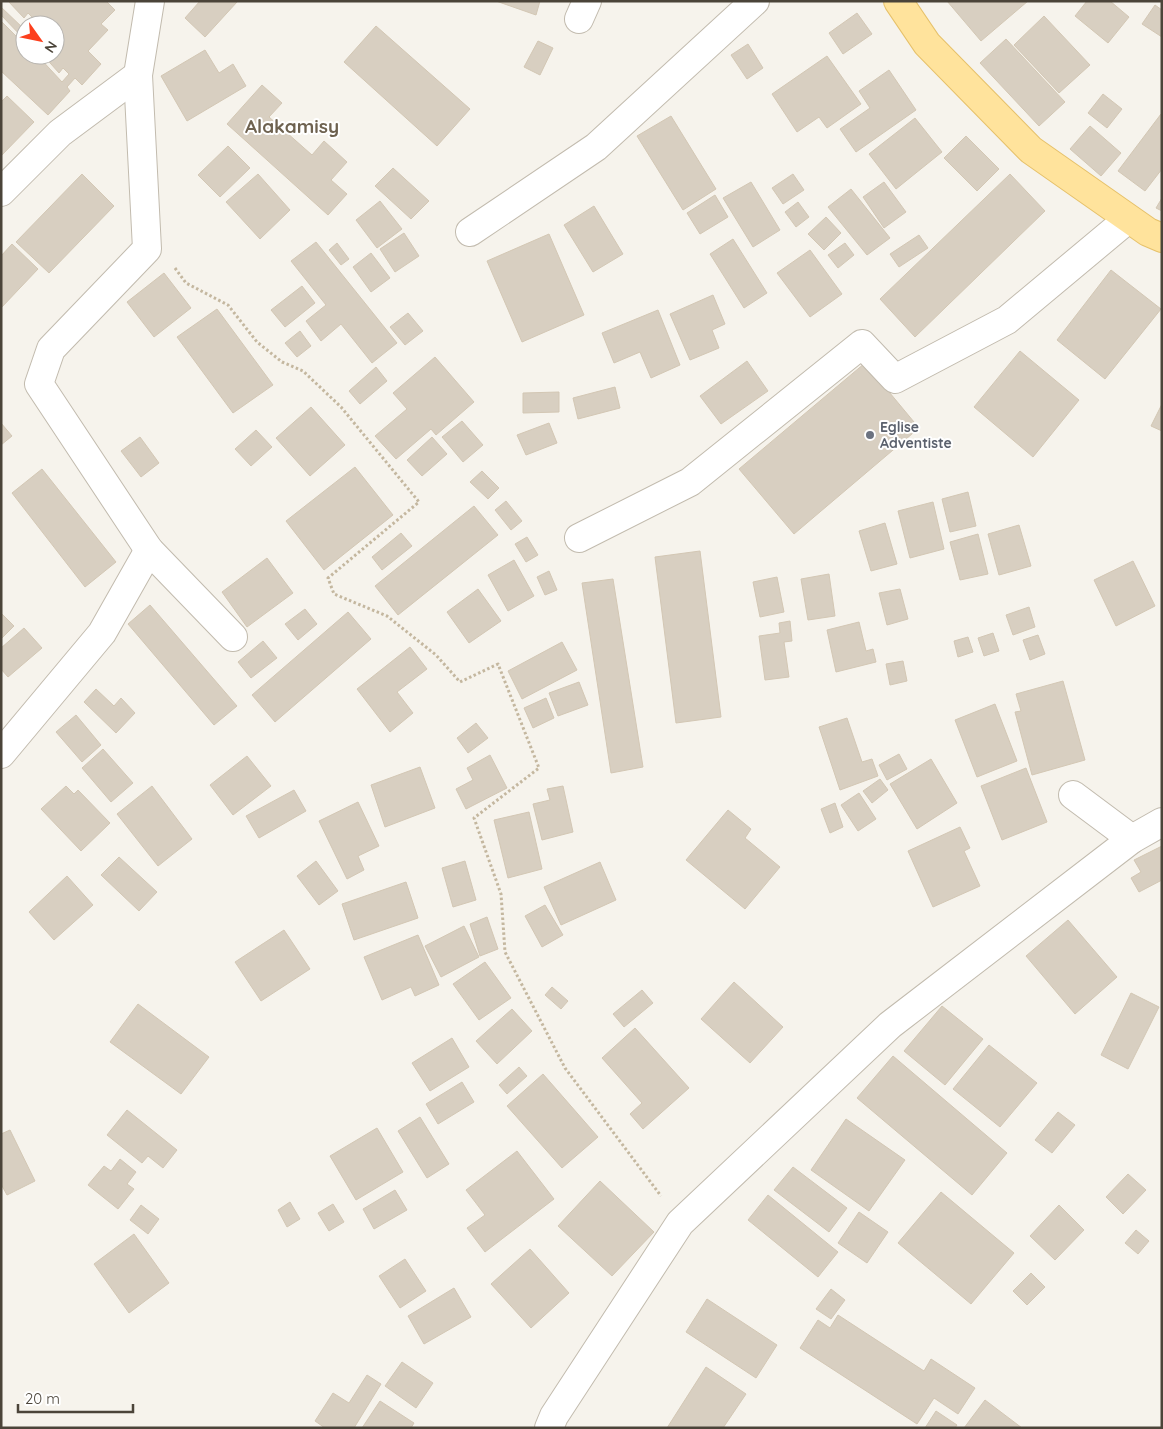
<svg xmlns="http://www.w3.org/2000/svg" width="1163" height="1429" viewBox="0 0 1163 1429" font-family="Quicksand,sans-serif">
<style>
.building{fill:#d8cfc1;stroke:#d3c7b4}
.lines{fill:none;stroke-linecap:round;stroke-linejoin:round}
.minor-casing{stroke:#c2bbae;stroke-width:30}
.major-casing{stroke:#e6c16a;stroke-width:30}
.path{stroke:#c4b79f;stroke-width:3;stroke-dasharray:2.5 2.5;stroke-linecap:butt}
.minor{stroke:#fff;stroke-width:28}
.major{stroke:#ffe39c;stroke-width:28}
.worship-dot{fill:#6b7280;stroke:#fff;stroke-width:2}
.labels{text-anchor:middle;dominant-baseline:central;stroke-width:4;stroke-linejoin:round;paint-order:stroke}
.worship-label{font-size:14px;font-weight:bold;fill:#5b616d;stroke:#fff;text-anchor:start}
.district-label{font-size:19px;font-weight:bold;fill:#6e6250;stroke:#fff}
</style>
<rect width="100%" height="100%" fill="#f6f3ec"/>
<g class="building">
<path d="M8,1h98l9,9 -14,14 7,6 -20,21 13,13 -19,21 -7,-7 -8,9 3,4 -22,24 -47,-44v-50l24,24v10h12l25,27 7,-8 -6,-6 -4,5 -16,-18h12v-30h-27l6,-6 -6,-6 -4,5z"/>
<path d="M200,1h36l1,1 -32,35 -20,-19z"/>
<path d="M496,1h44l-4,14z"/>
<path d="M947,1h81l-47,40z"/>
<path d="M1087,1h23l19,16 -21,26 -33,-27z"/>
<path d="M1155,5l7,5v27l-20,-13z"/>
<path d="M1,7l23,22 1,-1v12l-24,-25z"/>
<path d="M857,13l15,21 -29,20 -14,-21z"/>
<path d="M1044,16l46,49 -31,28 -45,-48z"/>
<path d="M376,26l94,83 -33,37 -93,-84z"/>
<path d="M1006,39l59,63 -26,24 -59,-63z"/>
<path d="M538,41l15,7 -13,27 -16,-8z"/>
<path d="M748,44l15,24 -16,11 -16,-24z"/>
<path d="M205,50l14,23 14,-9 13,22 -59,35 -26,-45z"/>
<path d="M827,56l34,48 -34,24 -8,-11 -22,15 -25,-38z"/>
<path d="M889,70l27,40 -60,42 -16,-23 30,-21 -11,-17z"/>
<path d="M262,85l20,18 -13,14 43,38 12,-14 23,21 -16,18 16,14 -19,21 -101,-91z"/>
<path d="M1103,94l19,15 -15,19 -19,-15z"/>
<path d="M7,96l27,26 -33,34v-54z"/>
<path d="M1161,114l1,55 -17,22 -27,-20z"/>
<path d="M671,116l45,73 -33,21 -46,-74z"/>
<path d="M915,118l27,34 -46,37 -27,-35z"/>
<path d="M1090,126l31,27 -20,23 -31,-27z"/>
<path d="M966,136l33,33 -22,22 -33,-33z"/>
<path d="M228,146l22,22 -30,29 -22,-22z"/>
<path d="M393,168l36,33 -18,18 -36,-33z"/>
<path d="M82,174l32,32 -65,67 -33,-31z"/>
<path d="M258,174l32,36 -30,29 -34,-37z"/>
<path d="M793,174l11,16 -21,14 -11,-16z"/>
<path d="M1010,174l35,37 -130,126 -35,-38z"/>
<path d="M751,182l29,48 -27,17 -30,-49z"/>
<path d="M884,182l22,30 -22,16 -21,-31z"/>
<path d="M851,189l39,49 -23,17 -39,-48z"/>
<path d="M715,195l13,22 -28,17 -13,-21z"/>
<path d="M1162,198v13l-6,-3z"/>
<path d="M380,201l22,28 -25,19 -21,-28z"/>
<path d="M798,202l11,15 -13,10 -11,-15z"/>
<path d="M594,206l29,48 -30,18 -29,-47z"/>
<path d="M826,217l15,16 -17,17 -16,-16z"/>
<path d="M404,233l15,23 -24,16 -15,-23z"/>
<path d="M549,234l35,81 -62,27 -35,-81z"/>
<path d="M919,235l9,13 -29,19 -9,-13z"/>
<path d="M733,239l34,54 -23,15 -34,-54z"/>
<path d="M316,242l81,101 -25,20 -31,-39 -20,17 -15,-20 20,-16 -35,-44z"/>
<path d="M337,243l12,16 -8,6 -12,-15z"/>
<path d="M845,243l9,12 -16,13 -10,-13z"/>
<path d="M12,244l26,25 -37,39v-52z"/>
<path d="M810,250l32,44 -32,23 -33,-44z"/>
<path d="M371,253l19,25 -19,14 -18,-25z"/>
<path d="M1111,270l50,39 -56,70 -48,-39z"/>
<path d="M164,273l27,35 -37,29 -27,-35z"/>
<path d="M302,286l13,17 -30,24 -14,-17z"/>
<path d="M713,295l12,29 -13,6 7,18 -29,12 -20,-46z"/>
<path d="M217,309l56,76 -40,28 -56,-76z"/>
<path d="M658,310l22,55 -29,13 -11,-26 -26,11 -12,-30z"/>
<path d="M408,313l15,18 -18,14 -15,-18z"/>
<path d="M300,331l11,15 -14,11 -12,-14z"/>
<path d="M1020,351l59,49 -46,57 -59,-50z"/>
<path d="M435,357l39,45 -38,33 -5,-6 -35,30 -21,-23 32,-27 -14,-16z"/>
<path d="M747,361l21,30 -47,33 -21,-28z"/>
<path d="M865,363l54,65 -125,106 -55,-65z"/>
<path d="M376,367l11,14 -27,23 -11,-13z"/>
<path d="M615,387l5,21 -42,11 -5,-21z"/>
<path d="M559,392v20l-36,1v-20z"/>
<path d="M1162,404v27l-11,-5z"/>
<path d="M311,407l34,38 -35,31 -34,-38z"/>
<path d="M462,421l21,24 -20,17 -21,-25z"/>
<path d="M1,423l11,13 -11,9z"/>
<path d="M549,423l8,20 -31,12 -9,-20z"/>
<path d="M256,430l16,17 -21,19 -16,-17z"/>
<path d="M140,437l19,26 -18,14 -20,-26z"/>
<path d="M432,437l15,17 -25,22 -15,-16z"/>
<path d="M355,467l38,48 -69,55 -38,-49z"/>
<path d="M42,469l74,93 -31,25 -73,-94z"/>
<path d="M482,471l17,17 -11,11 -18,-17z"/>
<path d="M968,492l8,34 -26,6 -8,-33z"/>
<path d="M506,501l16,20 -11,9 -16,-20z"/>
<path d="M933,502l11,47 -34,9 -12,-47z"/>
<path d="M474,506l24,29 -100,80 -23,-29z"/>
<path d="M885,523l12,41 -26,7 -12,-40z"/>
<path d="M1019,525l12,41 -32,9 -11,-41z"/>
<path d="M401,533l11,13 -30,24 -10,-13z"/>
<path d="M978,534l10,40 -28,6 -10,-38z"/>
<path d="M527,537l11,18 -12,7 -11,-18z"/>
<path d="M700,551l21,166 -45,6 -21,-166z"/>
<path d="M267,558l26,35 -46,34 -25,-35z"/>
<path d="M514,560l20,36 -26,15 -20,-36z"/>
<path d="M1133,561l22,45 -39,20 -22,-46z"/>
<path d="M549,571l8,19 -12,5 -8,-18z"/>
<path d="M829,574l6,42 -27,4 -7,-41z"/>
<path d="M777,577l7,35 -24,5 -7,-35z"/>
<path d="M613,579l30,188 -32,6 -29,-190z"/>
<path d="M478,589l23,32 -32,22 -22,-31z"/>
<path d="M900,589l8,30 -21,6 -8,-32z"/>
<path d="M150,605l87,101 -23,19 -86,-101z"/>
<path d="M1029,607l6,20 -22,8 -7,-20z"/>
<path d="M305,609l12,15 -19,16 -13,-16z"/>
<path d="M348,612l23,27 -96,83 -23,-27z"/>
<path d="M1,613l13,13 -13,13z"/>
<path d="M790,621l2,20 -8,1 5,35 -24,3 -6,-44 21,-3 -1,-10z"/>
<path d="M859,622l7,29 7,-2 3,13 -40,10 -9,-42z"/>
<path d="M24,628l18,20 -34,29 -7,-8v-21z"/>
<path d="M993,633l6,18 -15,5 -6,-18z"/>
<path d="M1038,635l7,19 -15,6 -7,-20z"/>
<path d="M968,637l5,15 -15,5 -4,-16z"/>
<path d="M263,641l14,17 -26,20 -13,-16z"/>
<path d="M562,642l15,28 -55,29 -14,-28z"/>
<path d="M410,647l17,22 -30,23 16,21 -23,19 -33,-43z"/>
<path d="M903,661l4,20 -17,4 -4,-21z"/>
<path d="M1063,681l22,79 -53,15 -17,-63 6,-1 -5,-17z"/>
<path d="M579,682l9,23 -30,11 -9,-23z"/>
<path d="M96,689l18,17 7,-8 14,15 -19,20 -32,-31z"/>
<path d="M546,698l8,20 -21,10 -9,-20z"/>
<path d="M995,704l22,57 -40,16 -22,-57z"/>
<path d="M76,715l25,30 -19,17 -26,-30z"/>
<path d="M847,718l15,44 10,-3 6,17 -38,14 -21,-63z"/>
<path d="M476,723l12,15 -20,15 -11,-15z"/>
<path d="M103,749l30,34 -22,19 -29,-34z"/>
<path d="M899,754l8,15 -20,11 -8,-15z"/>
<path d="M490,755l17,33 -41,21 -10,-20 17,-9 -6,-12z"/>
<path d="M247,756l24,30 -38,29 -23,-30z"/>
<path d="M931,759l26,44 -40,26 -27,-45z"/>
<path d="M420,767l15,41 -50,19 -14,-42z"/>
<path d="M1026,768l21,54 -45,18 -21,-54z"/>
<path d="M880,779l8,11 -16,13 -9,-12z"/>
<path d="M66,786l8,8 4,-4 32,33 -29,28 -40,-42z"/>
<path d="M152,786l40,53 -34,27 -41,-52z"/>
<path d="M563,786l10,46 -31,8 -9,-36 17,-4 -3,-11z"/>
<path d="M294,790l12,21 -47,27 -13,-22z"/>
<path d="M859,793l17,26 -18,12 -17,-26z"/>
<path d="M358,802l21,44 -21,10 6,14 -17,9 -28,-58z"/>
<path d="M835,803l8,24 -13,6 -9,-24z"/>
<path d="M728,810l23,19 -6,9 35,29 -35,42 -59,-49z"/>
<path d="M529,812l13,57 -34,9 -14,-58z"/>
<path d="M960,827l10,21 -6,3 16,35 -47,21 -25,-56z"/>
<path d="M1162,846v34l-23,12 -8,-14 10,-6 -7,-12z"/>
<path d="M119,857l38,35 -18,19 -38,-36z"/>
<path d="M316,861l22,30 -19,14 -22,-29z"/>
<path d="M465,861l11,39 -23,7 -11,-39z"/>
<path d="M600,862l16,38 -55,25 -17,-38z"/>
<path d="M67,876l26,29 -39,35 -25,-28z"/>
<path d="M406,882l12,36 -64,22 -12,-36z"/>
<path d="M545,905l18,30 -21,12 -17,-31z"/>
<path d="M487,917l11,32 -18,7 -10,-32z"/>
<path d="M1068,920l49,57 -42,37 -49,-58z"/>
<path d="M464,926l15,31 -38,20 -16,-31z"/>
<path d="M284,930l26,39 -49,32 -26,-39z"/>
<path d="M418,935l21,50 -24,11 -4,-9 -29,13 -18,-43z"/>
<path d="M485,962l26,36 -32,22 -26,-36z"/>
<path d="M734,982l49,45 -33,36 -49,-44z"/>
<path d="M552,987l16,14 -7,8 -16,-14z"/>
<path d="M642,990l11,13 -29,24 -11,-13z"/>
<path d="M1131,993l28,14 -31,62 -27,-14z"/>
<path d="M138,1004l71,53 -28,37 -71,-52z"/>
<path d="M942,1006l41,33 -38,46 -41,-34z"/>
<path d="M512,1009l20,22 -35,33 -21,-23z"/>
<path d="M635,1028l54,60 -46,41 -13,-15 12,-11 -40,-45z"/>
<path d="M452,1038l17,29 -39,24 -18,-28z"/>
<path d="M989,1045l48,38 -37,44 -47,-38z"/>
<path d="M893,1056l114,97 -35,42 -115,-97z"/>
<path d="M519,1067l8,9 -20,18 -8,-9z"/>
<path d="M543,1074l55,63 -36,31 -55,-62z"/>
<path d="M462,1082l12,20 -36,22 -12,-20z"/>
<path d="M127,1110l50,40 -14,18 -15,-12 -6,7 -35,-28z"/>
<path d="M1058,1112l17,13 -23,28 -17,-13z"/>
<path d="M420,1117l29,47 -22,14 -29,-47z"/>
<path d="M846,1119l59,41 -36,51 -58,-41z"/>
<path d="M377,1128l26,44 -47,28 -26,-44z"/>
<path d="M10,1130l25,51 -28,14 -6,-11v-50z"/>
<path d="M517,1151l37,48 -69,53 -18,-24 18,-13 -19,-25z"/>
<path d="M120,1159l16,13 -9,12 7,5 -16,20 -30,-24 16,-19 7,5z"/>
<path d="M793,1167l54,41 -18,24 -55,-42z"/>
<path d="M1128,1174l18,16 -23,24 -17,-17z"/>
<path d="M600,1181l54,51 -42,44 -54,-50z"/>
<path d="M395,1190l12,20 -33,19 -11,-20z"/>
<path d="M941,1192l73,61 -43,51 -73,-61z"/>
<path d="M768,1195l70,57 -20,25 -70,-57z"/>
<path d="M290,1202l10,17 -13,8 -9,-17z"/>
<path d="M333,1204l11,18 -15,9 -11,-18z"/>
<path d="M141,1205l18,14 -11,15 -18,-14z"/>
<path d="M1059,1205l25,25 -29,30 -25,-24z"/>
<path d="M859,1212l29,20 -21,31 -29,-20z"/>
<path d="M1136,1230l13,11 -11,13 -13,-11z"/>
<path d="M134,1234l35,49 -40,30 -35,-49z"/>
<path d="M530,1249l39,44 -38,35 -40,-44z"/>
<path d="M405,1259l21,32 -26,17 -21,-32z"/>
<path d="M1031,1273l14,14 -18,18 -14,-14z"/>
<path d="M454,1288l17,29 -47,27 -16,-28z"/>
<path d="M831,1289l14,11 -14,19 -15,-10z"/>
<path d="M707,1299l70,46 -21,33 -70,-46z"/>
<path d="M838,1315l86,56 7,-12 44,29 -17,26 -24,-16 -17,26 -117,-76 18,-28 12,8z"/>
<path d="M402,1362l31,21 -17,25 -31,-22z"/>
<path d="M706,1367l40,27 -23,34h-56z"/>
<path d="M367,1375l14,9 -27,44h-29l-10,-7 18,-28 16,10z"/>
<path d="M985,1400l37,28h-58z"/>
<path d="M380,1401l34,22 -3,5h-49z"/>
<path d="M936,1411l21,14 -2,3h-30z"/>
</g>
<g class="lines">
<defs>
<g id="minor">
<path d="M150,1l-12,74 9,174 -96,100 -12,35 110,166 84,87"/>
<path d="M579,19l8,-18"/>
<path d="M1,192l59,-59 78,-58"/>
<path d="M470,232l126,-85 159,-146"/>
<path d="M579,538l111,-56 172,-138 33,35 112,-59 121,-101"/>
<path d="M1,754l101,-121 47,-83"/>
<path d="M1073,795l59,44"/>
<path d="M549,1428l5,-12 126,-193 210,-198 242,-186 30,-17"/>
</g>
<path id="major" d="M898,1l29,43 104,106 117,82 14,6"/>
</defs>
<use href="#minor" class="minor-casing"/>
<use href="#major" class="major-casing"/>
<path class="path" d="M175,268l11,15 42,22 29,37 25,20 21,9 38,36 78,95 -91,76 6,16 53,22 49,39 24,27 38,-18 41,104 -65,50 27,76 4,58 60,116 96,128"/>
<use href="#minor" class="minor"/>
<use href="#major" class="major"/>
</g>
<circle class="worship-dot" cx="870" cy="435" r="5"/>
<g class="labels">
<g class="worship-label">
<text x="880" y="427">Eglise<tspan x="880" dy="16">Adventiste</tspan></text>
</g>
<g class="district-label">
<text x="292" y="126">Alakamisy</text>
</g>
</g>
<rect width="1163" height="1429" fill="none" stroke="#4b4439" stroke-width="5"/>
<g transform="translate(40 40) rotate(123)"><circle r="24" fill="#ffffff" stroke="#b7b4b0"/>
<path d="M0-4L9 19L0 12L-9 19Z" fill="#fc3f1d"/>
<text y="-8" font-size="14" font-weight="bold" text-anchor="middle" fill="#4b4439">N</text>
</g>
<path d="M18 1404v8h115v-8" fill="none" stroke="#4b4439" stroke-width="2.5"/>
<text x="25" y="1404" font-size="15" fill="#4b4439" stroke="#ffffff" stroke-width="4" paint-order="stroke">20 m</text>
</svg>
